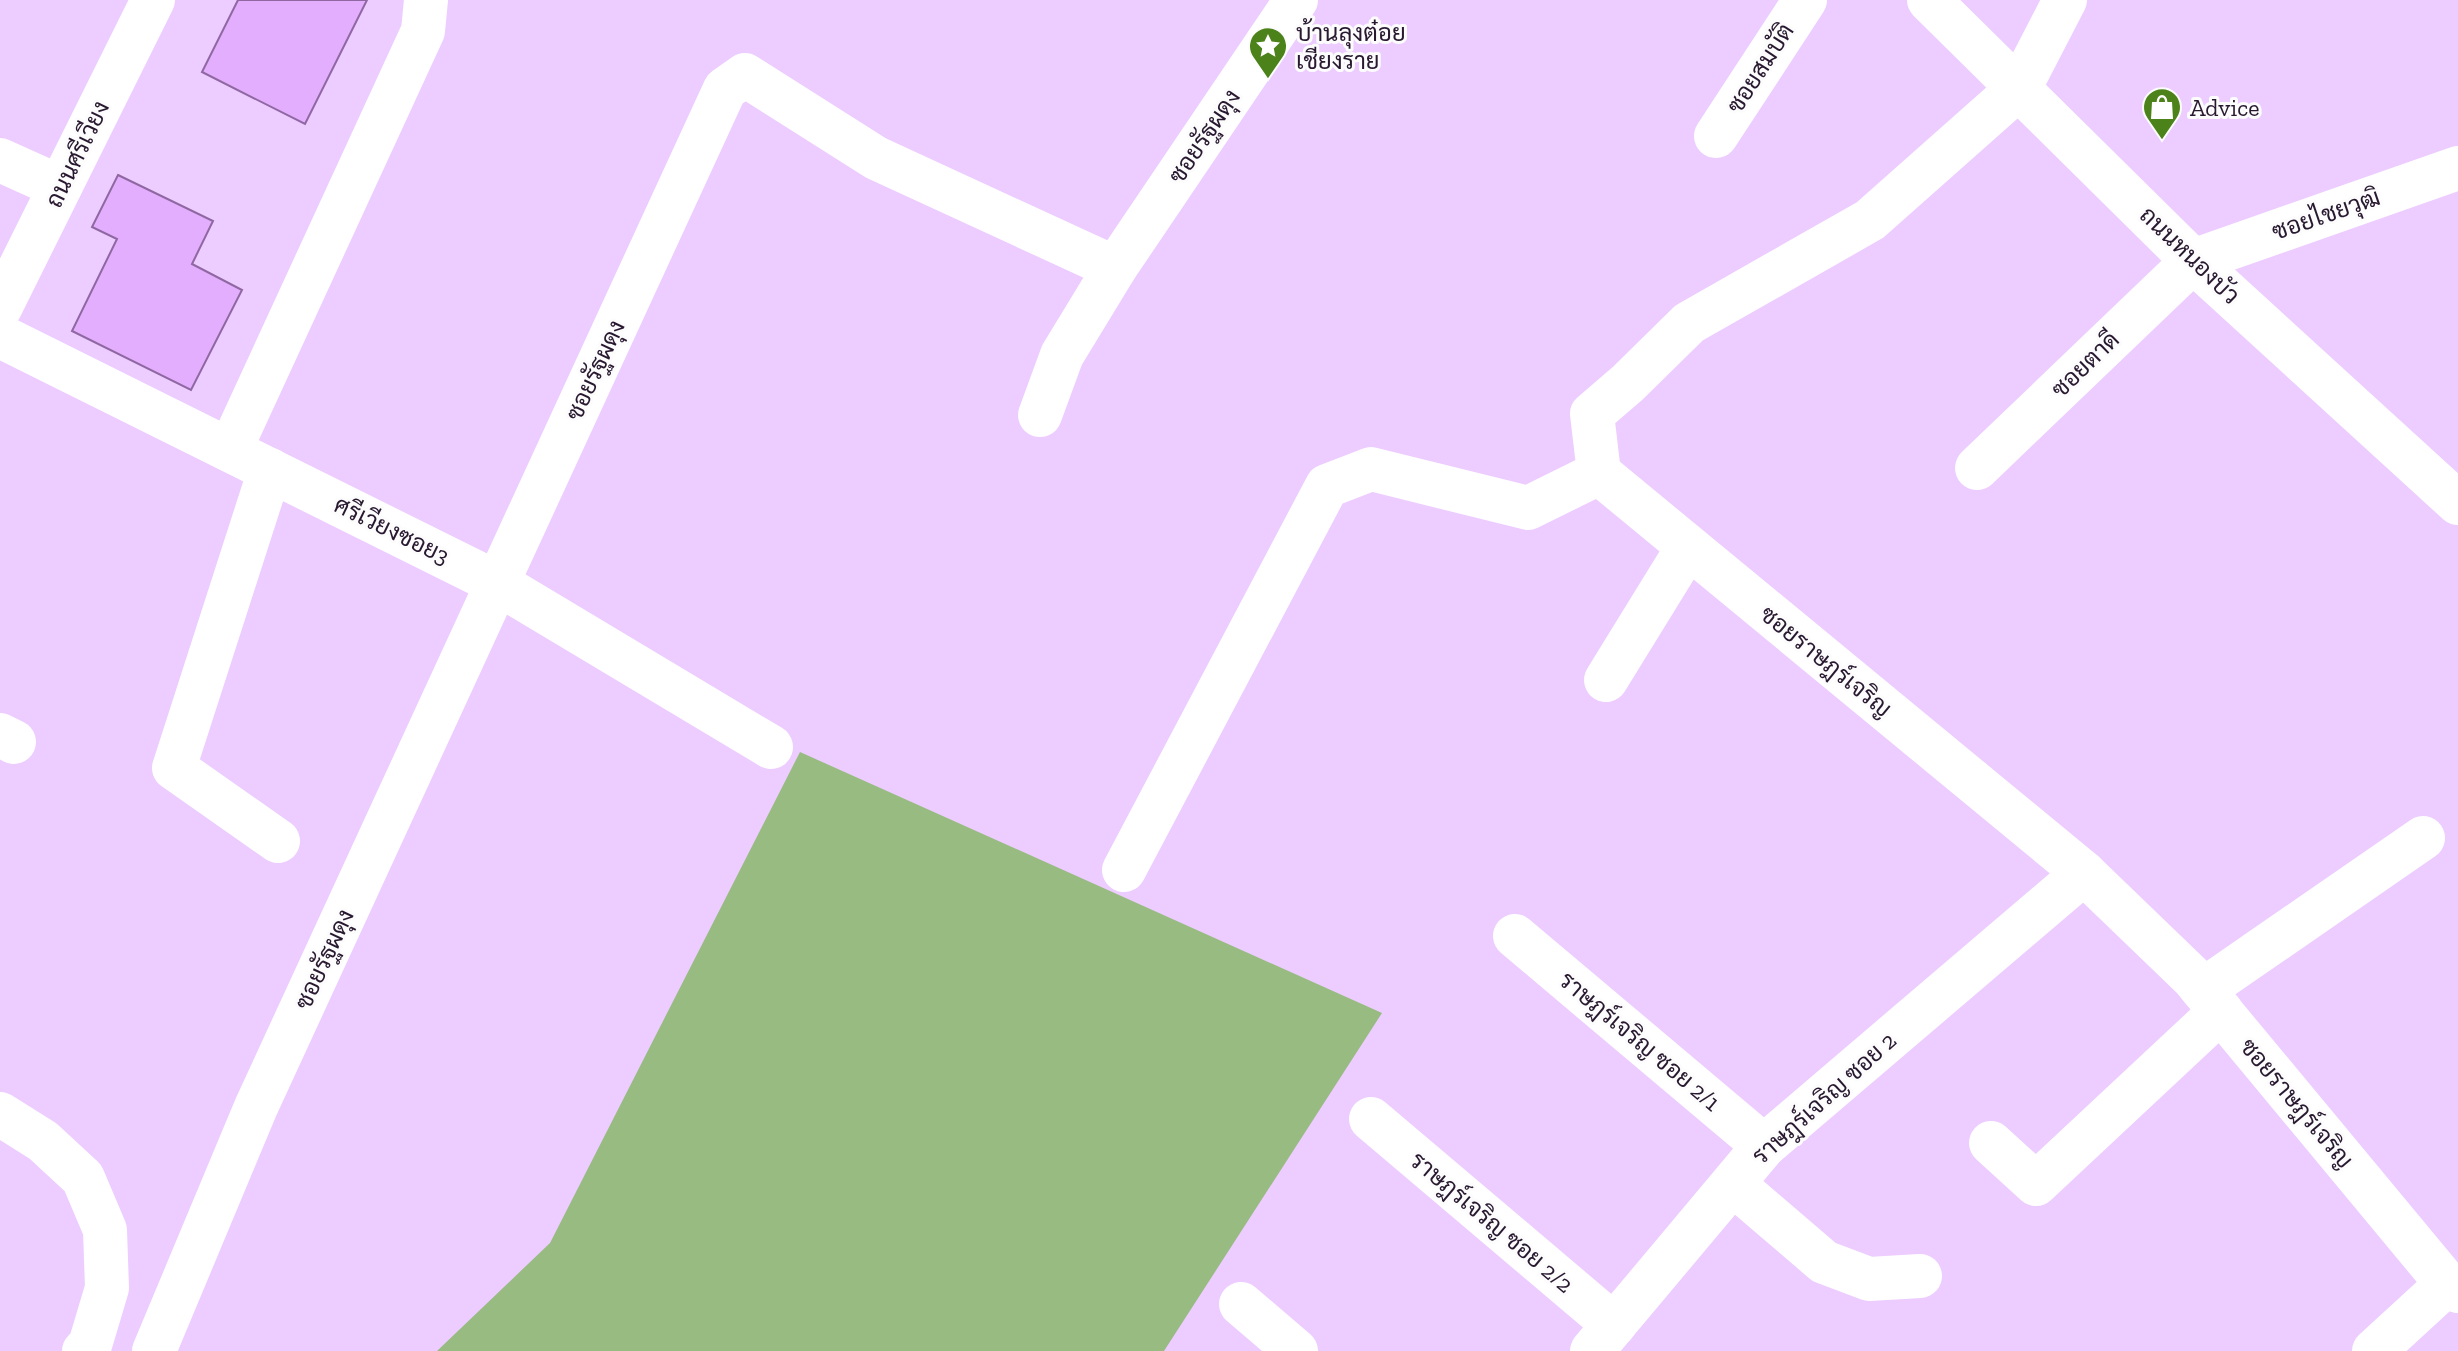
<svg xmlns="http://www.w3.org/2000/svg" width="2458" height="1351" viewBox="0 0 2458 1351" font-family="'Zilla Slab',Sarabun,serif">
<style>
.green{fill:#98bb82}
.building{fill:#e2aefd;stroke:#8f68a2;stroke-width:2}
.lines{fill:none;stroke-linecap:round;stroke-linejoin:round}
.minor{stroke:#fff;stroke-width:44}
.major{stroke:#fff;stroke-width:44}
.labels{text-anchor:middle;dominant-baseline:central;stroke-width:6;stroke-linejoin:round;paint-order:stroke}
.poi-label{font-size:24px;fill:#281930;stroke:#fcfcfc;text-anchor:start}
.street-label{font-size:24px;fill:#281930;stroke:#fcfcfc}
</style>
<rect width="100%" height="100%" fill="#edccff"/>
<path class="green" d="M800,752l582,261 -218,338h-727l113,-108z"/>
<g class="building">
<path d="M238,0h129l-62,124 -103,-52z"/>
<path d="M118,175l95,46 -21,43 50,26 -51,100 -119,-59 45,-92 -25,-12z"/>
</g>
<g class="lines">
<g class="minor">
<path d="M1929,0l264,261 265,242"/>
<path d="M2065,0l-45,87 -150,133 -181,103 -61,60 -36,31 7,59 485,400 109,105 254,306 11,7"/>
<path d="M1716,136l89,-136"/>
<path d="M0,160l60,27"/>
<path d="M0,336l497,247 274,164"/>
<path d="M1040,415l22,-60 53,-87"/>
<path d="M230,450l193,-419 3,-31"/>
<path d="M1977,468l216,-207 265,-93"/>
<path d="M270,470l-96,298 104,73"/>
<path d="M1606,680l82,-133"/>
<path d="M0,735l14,7"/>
<path d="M1124,870l203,-384 44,-17 157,39 71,-35"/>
<path d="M1515,936l249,210"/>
<path d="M2203,990l220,-152"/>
<path d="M0,1114l43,27 40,37 22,52 2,58 -17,57 -6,6"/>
<path d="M1371,1119l243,206"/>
<path d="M1991,1143l45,41 185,-173"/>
<path d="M1733,1184l91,78 45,17 51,-3"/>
<path d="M1241,1304l55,47"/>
<path d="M154,1351l102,-244 469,-1018 20,-14 131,83 239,110 181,-268"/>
<path d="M1592,1351l172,-205 320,-273"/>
<path d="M2374,1351l73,-67"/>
</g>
<path class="major" d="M0,308l153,-308"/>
</g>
<defs>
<symbol id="sight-pin" viewBox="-11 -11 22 30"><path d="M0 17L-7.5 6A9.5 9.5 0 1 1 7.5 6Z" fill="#4c821a" stroke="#fcfcfc"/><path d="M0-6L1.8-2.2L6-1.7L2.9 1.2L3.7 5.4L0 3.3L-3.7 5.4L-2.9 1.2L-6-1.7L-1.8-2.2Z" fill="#fff"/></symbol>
<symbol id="shop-pin" viewBox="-11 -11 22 30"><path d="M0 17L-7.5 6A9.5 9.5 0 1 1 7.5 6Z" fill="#4c821a" stroke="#fcfcfc"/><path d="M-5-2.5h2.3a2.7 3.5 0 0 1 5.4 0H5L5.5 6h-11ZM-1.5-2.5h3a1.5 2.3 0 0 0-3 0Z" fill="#fff"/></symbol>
</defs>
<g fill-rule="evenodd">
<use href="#sight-pin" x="1246" y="24" width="44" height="60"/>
<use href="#shop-pin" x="2140" y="85" width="44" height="60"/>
</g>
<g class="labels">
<g class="poi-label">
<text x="1296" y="32">บ้านลุงต๋อย<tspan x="1296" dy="28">เชียงราย</tspan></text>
<text x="2190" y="107">Advice</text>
</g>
<g class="street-label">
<text transform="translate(1760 68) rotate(-57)">ซอยสมบัติ</text>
<text transform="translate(1204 136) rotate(-56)">ซอยรัฐผดุง</text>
<text transform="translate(77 154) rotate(-64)">ถนนศรีเวียง</text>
<text transform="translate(2326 214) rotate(-19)">ซอยไชยวุฒิ</text>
<text transform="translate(2190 255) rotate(44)">ถนนหนองบัว</text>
<text transform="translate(2085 364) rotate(-44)">ซอยตาดี</text>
<text transform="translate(595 370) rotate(-65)">ซอยรัฐผดุง</text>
<text transform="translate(392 530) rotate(26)">ศรีเวียงซอย3</text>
<text transform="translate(1826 661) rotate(39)">ซอยราษฎร์เจริญ</text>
<text transform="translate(324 959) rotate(-65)">ซอยรัฐผดุง</text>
<text transform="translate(1640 1041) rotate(40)">ราษฎร์เจริญ ซอย 2/1</text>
<text transform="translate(1824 1098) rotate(-42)">ราษฎร์เจริญ ซอย 2</text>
<text transform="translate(2297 1103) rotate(50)">ซอยราษฎร์เจริญ</text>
<text transform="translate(1492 1222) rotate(40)">ราษฎร์เจริญ ซอย 2/2</text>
</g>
</g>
</svg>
